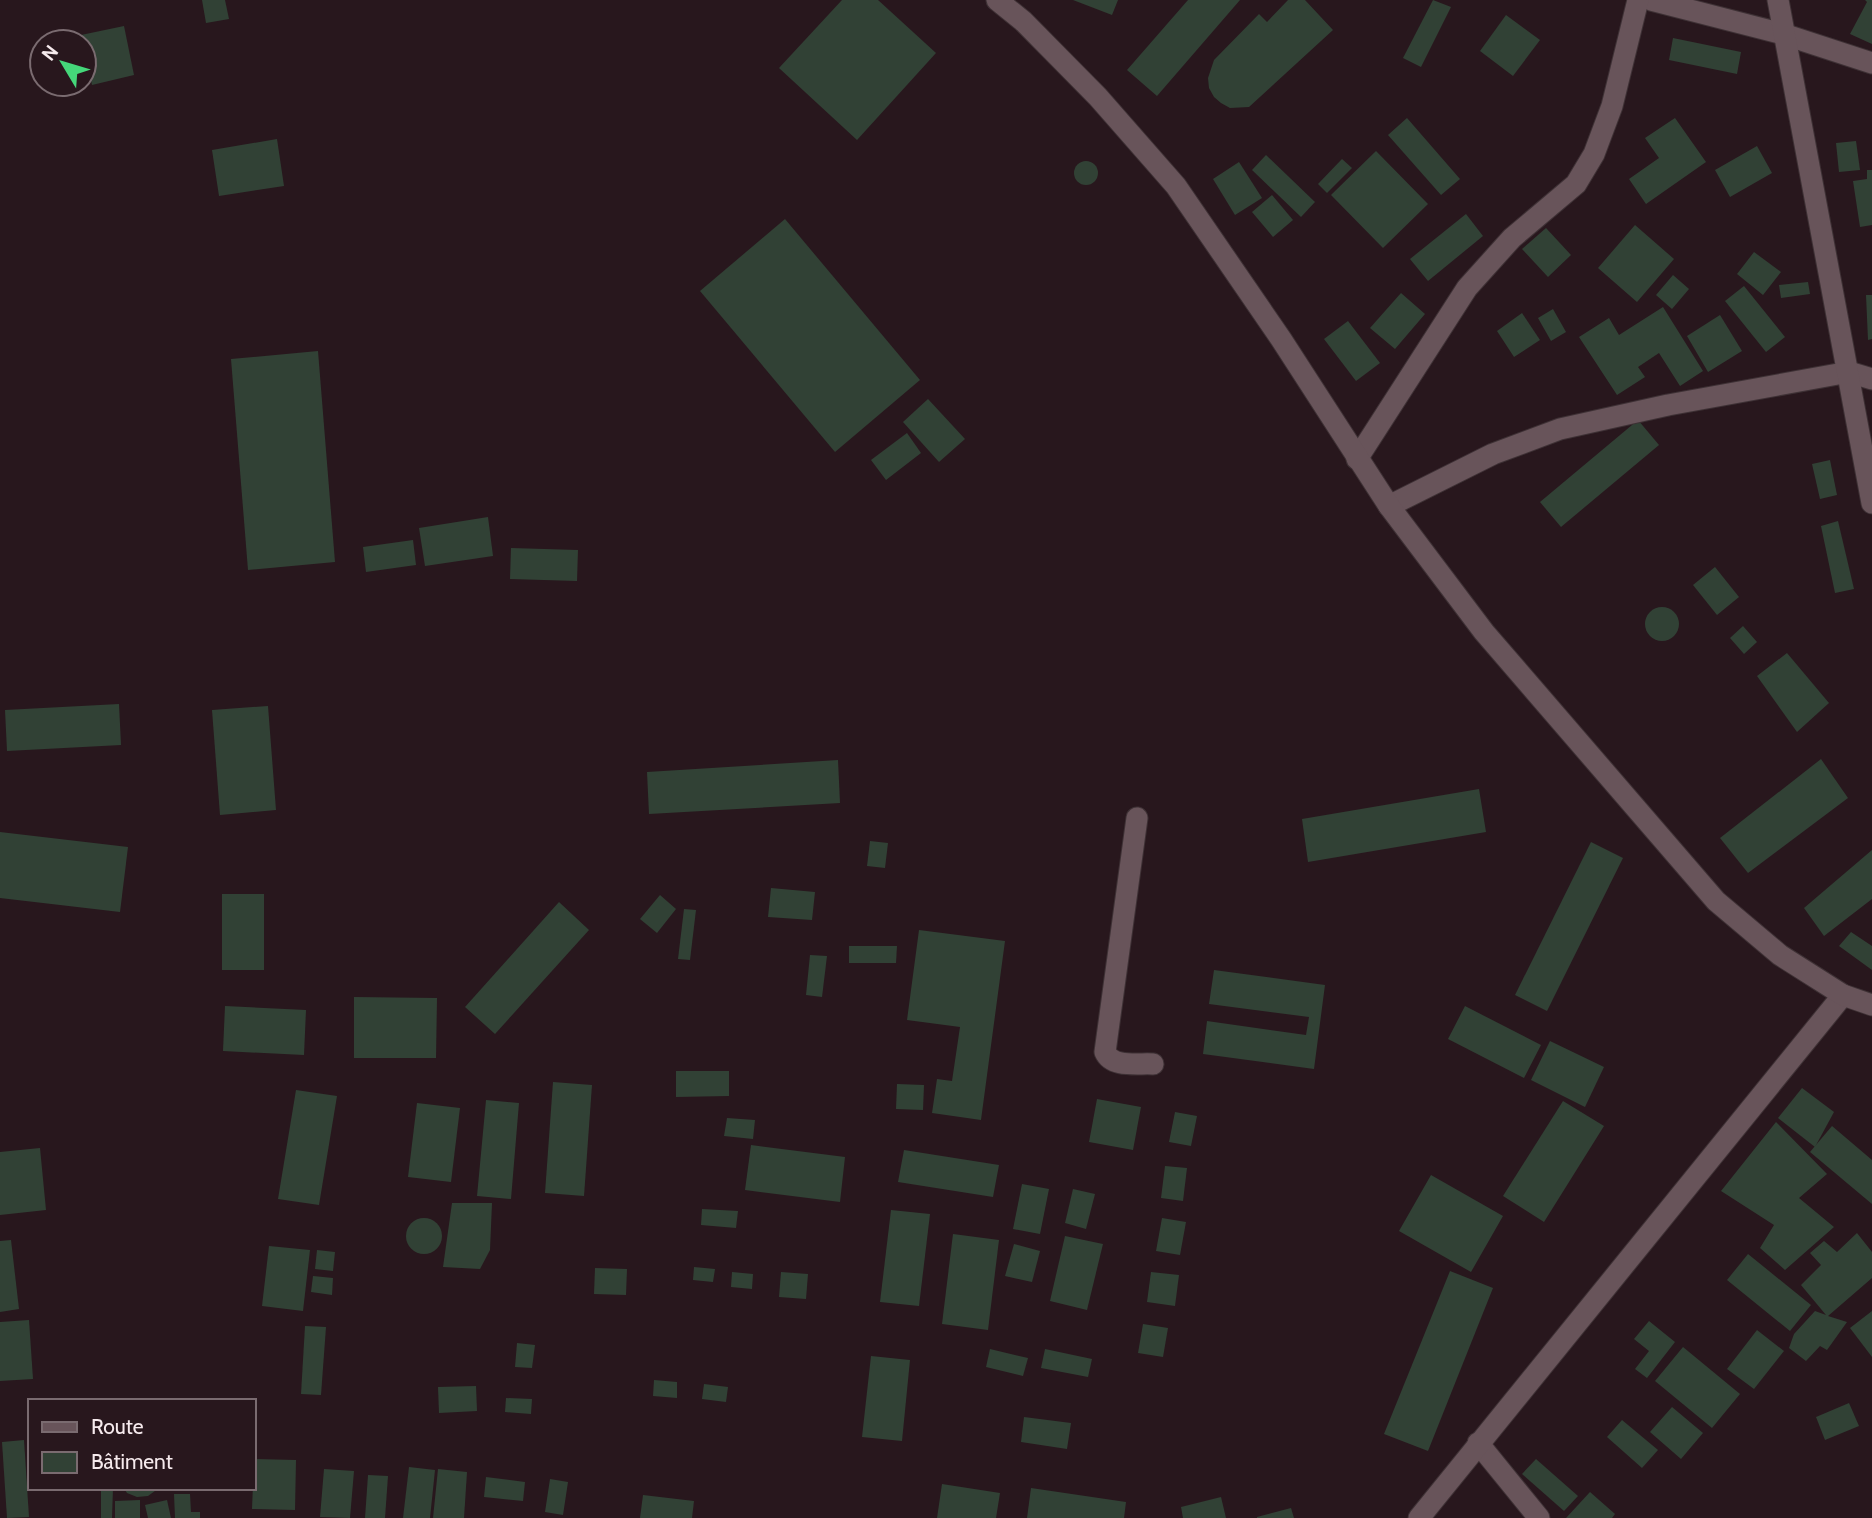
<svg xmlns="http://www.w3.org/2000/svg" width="1872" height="1518" viewBox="0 0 1872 1518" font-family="Cabin,sans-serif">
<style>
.building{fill:#314135}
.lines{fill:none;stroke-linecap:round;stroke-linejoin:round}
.street-casing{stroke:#3e3135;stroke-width:23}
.secondary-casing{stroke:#3e3135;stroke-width:23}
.street{stroke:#68545a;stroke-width:21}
.secondary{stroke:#68545a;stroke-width:21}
</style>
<rect width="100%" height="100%" fill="#28171d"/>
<g class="building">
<path d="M202,0h23l4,19 -23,4z"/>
<path d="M842,0h36l58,53 -79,87 -78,-72z"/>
<path d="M1073,0h45l-6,15z"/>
<path d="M1188,0h52l-83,96 -30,-26z"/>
<path d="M1288,0h17l28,30 -84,77 -19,1 -9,-5 -7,-6 -5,-9 -1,-10 6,-18 45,-46 8,8z"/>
<path d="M1433,0l18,7 -30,60 -18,-9z"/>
<path d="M1865,0h7v44l-22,-10 17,-32z"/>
<path d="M1506,15l34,25 -27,36 -33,-25z"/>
<path d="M124,26l10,49 -42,10 -11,-50z"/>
<path d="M1673,38l68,14 -4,22 -68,-14z"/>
<path d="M1407,118l53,61 -19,16 -53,-60z"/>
<path d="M1675,118l31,44 -60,42 -17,-25 30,-21 -14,-20z"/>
<path d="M277,139l7,47 -65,10 -7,-46z"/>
<path d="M1856,141l4,29 -21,2 -3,-29z"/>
<path d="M1757,146l15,27 -42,24 -15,-27z"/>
<path d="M1376,151l52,53 -45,44 -52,-53z"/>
<path d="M1266,155l49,47 -14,15 -49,-47z"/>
<path d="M1342,159l10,9 -25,25 -9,-9z"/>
<circle cx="1086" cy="173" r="12"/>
<path d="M1239,162l23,36 -27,17 -22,-36z"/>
<path d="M1867,170h5v55l-12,2 -7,-46 14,-2z"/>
<path d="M1272,195l21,25 -20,17 -21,-25z"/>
<path d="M1466,214l17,22 -55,45 -18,-22z"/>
<path d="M785,219l135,161 -85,72 -135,-161z"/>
<path d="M1635,225l39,34 -37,43 -39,-34z"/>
<path d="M1546,228l25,27 -23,22 -26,-28z"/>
<path d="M1754,252l27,20 -18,23 -26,-21z"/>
<path d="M1673,275l16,14 -17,20 -16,-14z"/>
<path d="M1808,282l2,12 -29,4 -2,-13z"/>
<path d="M1744,286l41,51 -19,15 -41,-51z"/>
<path d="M1401,293l24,21 -30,35 -25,-21z"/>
<path d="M1866,295h6v44l-4,1z"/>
<path d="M1663,307l40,64 -23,15 -21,-33 -21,14 7,10 -28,18 -38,-58 30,-19 10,17z"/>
<path d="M1553,309l13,23 -15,9 -13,-23z"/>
<path d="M1522,313l18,27 -26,17 -17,-26z"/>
<path d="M1720,315l22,36 -34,21 -21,-36z"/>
<path d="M1348,321l32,42 -24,18 -32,-42z"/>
<path d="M318,351l17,211 -87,8 -17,-211z"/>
<path d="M928,399l37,40 -26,23 -36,-40z"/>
<path d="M1638,420l21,25 -98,82 -21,-25z"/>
<path d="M907,433l14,20 -35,27 -15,-20z"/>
<path d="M1830,460l7,35 -17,4 -8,-35z"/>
<path d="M488,517l5,39 -68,10 -6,-38z"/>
<path d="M1838,521l16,68 -19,4 -14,-67z"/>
<path d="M413,540l3,25 -50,7 -3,-25z"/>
<path d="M511,548l67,2 -1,31 -67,-2z"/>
<path d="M1715,567l24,30 -22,18 -24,-30z"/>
<circle cx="1662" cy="624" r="17"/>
<path d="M1743,626l14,16 -13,12 -14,-16z"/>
<path d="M1787,653l42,50 -32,29 -40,-56z"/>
<path d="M119,704l2,41 -114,6 -2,-41z"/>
<path d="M268,706l8,104 -56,5 -8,-105z"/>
<path d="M1821,759l27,39 -100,75 -28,-35z"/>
<path d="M838,760l2,43 -191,11 -2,-42z"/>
<path d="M1479,789l7,43 -178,30 -6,-43z"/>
<path d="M0,832l128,15 -8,65 -120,-14z"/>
<path d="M870,841l18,2 -3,25 -18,-2z"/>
<path d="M1591,842l32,16 -76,153 -32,-16z"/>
<path d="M1872,850v49l-48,37 -20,-28z"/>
<path d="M771,888l44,4 -3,28 -44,-3z"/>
<rect x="222" y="894" width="42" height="76"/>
<path d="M660,895l16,14 -19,24 -17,-14z"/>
<path d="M559,902l30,28 -94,104 -30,-27z"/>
<path d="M684,909l12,1 -6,50 -12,-1z"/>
<path d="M919,930l86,11 -24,179 -49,-7 5,-34 15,2 8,-54 -53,-7z"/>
<path d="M1851,932l21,14v24l-33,-24z"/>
<path d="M849,946h48l-1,17h-47z"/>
<path d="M810,955l17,1 -5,41 -16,-2z"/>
<path d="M1214,970l111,15 -11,84 -111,-15 4,-33 99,14 3,-18 -100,-13z"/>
<path d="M354,997l83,1 -1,60h-82z"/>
<path d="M225,1006l81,4 -2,45 -81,-4z"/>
<path d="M1465,1006l76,39 -17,33 -76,-39z"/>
<path d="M1550,1041l54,26 -19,40 -54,-27z"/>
<path d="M676,1071h53v25l-53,1z"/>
<path d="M553,1082l39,3 -8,111 -39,-3z"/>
<path d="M897,1084l27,1 -1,25 -27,-1z"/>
<path d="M1802,1088l32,24 -19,35 -37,-29z"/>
<path d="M296,1090l41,6 -18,109 -41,-6z"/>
<path d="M1097,1099l44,8 -8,43 -44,-8z"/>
<path d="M486,1100l33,3 -8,96 -34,-3z"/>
<path d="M1563,1101l41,25 -60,96 -41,-26z"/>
<path d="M417,1103l43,5 -9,74 -43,-5z"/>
<path d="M1175,1112l22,4 -6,30 -22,-4z"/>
<path d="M727,1118l28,2 -2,19 -29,-3z"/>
<path d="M1776,1122l51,52 -28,24 35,29 -49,43 -25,-22 14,-23 -53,-34z"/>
<path d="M1832,1126l40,34v44l-62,-52z"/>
<path d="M751,1145l94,12 -5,45 -95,-12z"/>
<path d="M40,1148l6,62 -46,5v-63z"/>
<path d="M904,1150l95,15 -6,32 -95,-15z"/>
<path d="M1165,1166l22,2 -4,33 -22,-3z"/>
<path d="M1431,1175l72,41 -32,56 -72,-41z"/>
<path d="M1022,1184l27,5 -9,45 -27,-5z"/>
<path d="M1073,1189l22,5 -9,35 -21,-6z"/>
<path d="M452,1203h40l-2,47 -10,19 -37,-2z"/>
<path d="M702,1209l36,2 -2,17 -35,-3z"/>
<path d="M891,1210l39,4 -11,92 -39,-4z"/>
<circle cx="424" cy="1236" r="18"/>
<path d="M1162,1218l24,4 -6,33 -24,-4z"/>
<path d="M1857,1233l15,19v26l-44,38 19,6 -20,28 -7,-4 -14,15 -17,-13 5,-14 21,-23 11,4 -25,-30 20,-20 -11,-12 14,-12 13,11z"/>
<path d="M953,1234l46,6 -11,90 -46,-6z"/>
<path d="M1065,1236l38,8 -16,66 -37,-9z"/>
<path d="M11,1240l8,69 -19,3v-71z"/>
<path d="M1014,1244l26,7 -8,31 -27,-6z"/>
<path d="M269,1246l41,4 -7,61 -41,-5z"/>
<path d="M317,1250l18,2 -2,19 -18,-2z"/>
<path d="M1748,1254l63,51 -21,26 -63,-51z"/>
<path d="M694,1267l21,2 -2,13 -20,-2z"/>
<path d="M595,1268l32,1 -1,26 -32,-1z"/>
<path d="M1450,1271l43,17 -65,163 -44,-17z"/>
<path d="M732,1272l21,2 -1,15 -21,-2z"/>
<path d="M781,1272l27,2 -2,25 -27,-2z"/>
<path d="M1151,1272l28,3 -4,31 -28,-4z"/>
<path d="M313,1276l20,2 -1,17 -21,-3z"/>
<path d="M1872,1311v46l-22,-29z"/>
<path d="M29,1320l4,59 -33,2v-59z"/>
<path d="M1649,1321l26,21 -28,36 -12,-9 14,-18 -15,-12z"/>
<path d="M1143,1324l25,4 -5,29 -25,-4z"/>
<path d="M305,1326l21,1 -5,68 -20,-1z"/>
<path d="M1757,1330l27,21 -30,38 -27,-20z"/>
<path d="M517,1343l18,2 -3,23 -17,-1z"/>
<path d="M1683,1347l57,47 -28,34 -57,-47z"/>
<path d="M990,1349l38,9 -5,18 -37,-9z"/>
<path d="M1045,1349l47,10 -4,18 -47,-9z"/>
<path d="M871,1356l39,4 -8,81 -40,-4z"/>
<path d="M654,1380l23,2v16l-24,-2z"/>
<path d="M704,1384l24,3 -2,15 -24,-3z"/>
<path d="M476,1386l1,25 -38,2 -1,-26z"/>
<path d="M506,1398l26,1 -1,15 -26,-2z"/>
<path d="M1849,1403l10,23 -34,14 -9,-23z"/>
<path d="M1672,1407l31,26 -22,26 -31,-27z"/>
<path d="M1024,1417l47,6 -4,26 -46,-7z"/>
<path d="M1622,1420l36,30 -16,18 -35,-31z"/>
<path d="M24,1440l5,77 -22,1 -5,-76z"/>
<path d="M254,1459l42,1 -1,50 -43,-1z"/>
<path d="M1536,1459l42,37 -14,15 -42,-37z"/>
<path d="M409,1467l26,3 -5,48h-27z"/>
<path d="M324,1469l30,2 -4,47 -30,-1z"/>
<path d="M438,1469l29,3 -3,46h-31z"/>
<path d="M368,1475l20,1 -3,42h-20z"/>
<path d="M486,1477l39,5 -2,19 -39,-4z"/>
<path d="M550,1479l18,3 -5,33 -18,-3z"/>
<path d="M942,1484l58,9 -4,25h-59z"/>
<path d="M101,1488h12l-1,30h-11z"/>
<path d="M124,1488h35l-11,8 -11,1 -10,-4z"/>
<path d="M1031,1488l95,14 -2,16h-97z"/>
<path d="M1590,1492l25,22 -3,4h-46z"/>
<path d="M174,1494h16l1,18h9v6h-25z"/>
<path d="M643,1495l51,6 -2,17h-52z"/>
<path d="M1221,1497l5,21h-43l-2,-11z"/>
<path d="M140,1500v18h-25v-17z"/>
<path d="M167,1500l4,18h-23l-3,-13z"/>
<path d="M1291,1508l3,10h-37v-1z"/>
</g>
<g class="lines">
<defs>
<g id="street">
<path d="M1651,0l132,34 89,29"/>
<path d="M1357,459l110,-171 45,-50 64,-54 18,-30 18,-48 26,-106"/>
<path d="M1389,506l104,-52 67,-25 108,-24 181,-33 23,7"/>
<path d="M1137,818l-32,234c7,16 33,11 48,12"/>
<path d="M1478,1443l61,75"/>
<path d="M1419,1518l424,-523"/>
</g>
<g id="secondary">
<path d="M997,0l26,21 75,76 78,89 105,153 108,167 95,126 232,269 64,54 63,40 29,10"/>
<path d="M1778,0l94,503"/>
</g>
</defs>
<use href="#street" class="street-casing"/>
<use href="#secondary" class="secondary-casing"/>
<use href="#street" class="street"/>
<use href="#secondary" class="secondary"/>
</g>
<rect x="28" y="1399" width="228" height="91" fill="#28171d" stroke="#7a6b70" stroke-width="2"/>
<rect x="42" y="1422" width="35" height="10" fill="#68545a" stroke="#7a6b70" stroke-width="2"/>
<text x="91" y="1434" font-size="21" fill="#f6eaed">Route</text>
<rect x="42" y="1452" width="35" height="21" fill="#314135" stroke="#7a6b70" stroke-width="2"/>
<text x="91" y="1469" font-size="21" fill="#f6eaed">Bâtiment</text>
<g transform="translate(63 63) rotate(308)"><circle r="33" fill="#28171d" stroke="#7a6b70" stroke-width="2"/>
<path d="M0-5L12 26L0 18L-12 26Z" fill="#45d77a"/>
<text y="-10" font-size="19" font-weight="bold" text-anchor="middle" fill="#f6eaed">N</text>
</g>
</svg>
